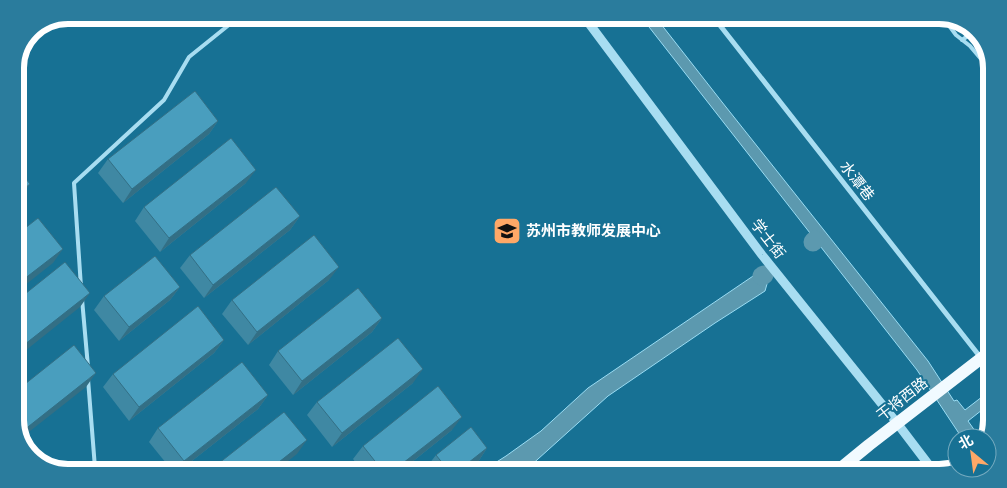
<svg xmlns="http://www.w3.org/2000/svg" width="1007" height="488" viewBox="0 0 1007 488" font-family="Rubik,'Noto Sans SC',sans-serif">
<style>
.water{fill:#5c99af;stroke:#9adcf3}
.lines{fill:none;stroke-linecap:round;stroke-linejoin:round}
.canal{stroke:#5c99af;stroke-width:19}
.service{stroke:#a8ddf1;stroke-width:4}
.minor{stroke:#a8ddf1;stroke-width:5}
.tertiary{stroke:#a8ddf1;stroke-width:9}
.primary{stroke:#f1faff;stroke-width:12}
.wall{fill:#3f88a3}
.shaded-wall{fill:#336f85}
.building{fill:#499ebe;stroke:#336f85}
.labels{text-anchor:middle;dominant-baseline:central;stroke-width:4;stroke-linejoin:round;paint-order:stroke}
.street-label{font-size:15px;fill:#fff;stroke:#177194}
.poi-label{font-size:15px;font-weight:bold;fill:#fff;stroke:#177194;text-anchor:start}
.rim{fill:none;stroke:#fff;stroke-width:6}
</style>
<rect width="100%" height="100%" fill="#177194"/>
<g class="water">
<path d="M642,18l15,1 65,83 206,259 26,40 3,-1 8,10 22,-17v13l-19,15 12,17h-18l-45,-68z"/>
<path d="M759,272l8,12 -2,7 -50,32 -107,73 -80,72 -3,3 -41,-1 22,-14 35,-25 47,-43z"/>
</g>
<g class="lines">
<g class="canal">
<path d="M813,242l2,-2"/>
<path d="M762,276l2,-1"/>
</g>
<g class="service">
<path d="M108,15l7,10"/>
<path d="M945,20l11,15 14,11 22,26"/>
<path d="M962,40l13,-9"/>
<path d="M81,287l-7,-104 90,-83 25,-43 51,-41"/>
<path d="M82,299l6,68"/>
<path d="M88,379l7,89"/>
</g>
<path class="minor" d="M715,19l266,339"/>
<path class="tertiary" d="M585,18l177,237 135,168 38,50"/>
<g class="primary">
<path d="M955,468l2,-1"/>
<path d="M836,472l33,-27 119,-92"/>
</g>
</g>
<g class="wall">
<path d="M218,121l-9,13 -86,69 -25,-30 10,-14z"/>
<path d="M246,183l-86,69 -25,-31 9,-14z"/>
<path d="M300,216l-10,14 -86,68 -24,-30 10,-13z"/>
<path d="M329,280l-81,65 -26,-31 10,-14z"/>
<path d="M180,287l-10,13 -51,41 -25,-31 10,-14z"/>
<path d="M382,318l-10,14 -79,63 -24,-30 9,-14z"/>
<path d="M224,340l-10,13 -85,68 -26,-34 10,-13z"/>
<path d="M413,383l-81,64 -25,-32 10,-13z"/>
<path d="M268,395l-10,14 -75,59h-13l-21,-26 9,-14z"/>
<path d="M452,430l-50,40h-41l-8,-11 10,-13z"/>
<path d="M487,448l-9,14 -11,8h-40l-1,-2 10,-13z"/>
</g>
<g class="shaded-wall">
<path d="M218,121l-9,13 -86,69 9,-14z"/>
<path d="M256,170l-10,13 -86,69 9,-14z"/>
<path d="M30,184l-10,14 -5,4v-6z"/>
<path d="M300,216l-10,14 -86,68 9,-13z"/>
<path d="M63,249l-10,14 -38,30v-7z"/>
<path d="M339,267l-10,13 -81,65 9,-13z"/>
<path d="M180,287l-10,13 -51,41 10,-14z"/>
<path d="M90,293l-10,14 -65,52v-7z"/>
<path d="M382,318l-10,14 -79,63 9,-14z"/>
<path d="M224,340l-10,13 -85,68 10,-14z"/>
<path d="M423,369l-10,14 -81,64 10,-14z"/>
<path d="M96,373l-10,14 -66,52 -1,-5z"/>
<path d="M268,395l-10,14 -75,59h-4l5,-7z"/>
<path d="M462,417l-10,13 -50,40h-8z"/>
<path d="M307,440l-10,14 -19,15h-8z"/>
<path d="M487,448l-9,14 -11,8h-8z"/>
</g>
<g class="building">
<path d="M195,91l23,30 -86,68 -24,-30z"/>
<path d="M231,138l25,32 -87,68 -25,-31z"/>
<path d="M15,165l15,19 -15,12z"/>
<path d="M276,187l24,29 -87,69 -23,-30z"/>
<path d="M38,218l25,31 -48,37v-50z"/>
<path d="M314,235l25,32 -82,65 -25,-32z"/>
<path d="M155,256l25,31 -51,40 -25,-31z"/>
<path d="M65,262l25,31 -75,59v-50z"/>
<path d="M358,288l24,30 -80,63 -24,-30z"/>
<path d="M198,306l26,34 -85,67 -26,-33z"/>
<path d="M398,338l25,31 -81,64 -25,-31z"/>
<path d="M74,345l22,28 -77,61 -4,-10v-32z"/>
<path d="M242,362l26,33 -84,66 -26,-33z"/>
<path d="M438,386l24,31 -68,53h-12l-19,-24z"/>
<path d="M284,412l23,28 -37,29h-55l-1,-2z"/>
<path d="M471,427l16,21 -28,22h-11l-12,-15z"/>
</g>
<defs>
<symbol id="university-square" viewBox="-11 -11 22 22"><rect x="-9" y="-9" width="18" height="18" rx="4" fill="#ffa867" stroke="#177194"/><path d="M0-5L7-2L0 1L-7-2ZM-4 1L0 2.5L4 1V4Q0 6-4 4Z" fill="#111"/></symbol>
</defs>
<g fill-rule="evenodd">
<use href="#university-square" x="491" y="215" width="32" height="32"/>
</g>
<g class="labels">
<g class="street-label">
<text transform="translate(857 181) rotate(52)">水潭巷</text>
<text transform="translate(768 239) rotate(52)">学士街</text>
<text transform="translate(902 399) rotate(-38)">干将西路</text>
</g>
<g class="poi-label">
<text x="526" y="231">苏州市教师发展中心</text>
</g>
</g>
<path d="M0 0H1007V488H0ZM68 24H939A44 44 0 0 1 983 68V420A44 44 0 0 1 939 464H68A44 44 0 0 1 24 420V68A44 44 0 0 1 68 24Z" fill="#2a7c9d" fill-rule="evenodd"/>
<path class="rim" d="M68 24H939A44 44 0 0 1 983 68V420A44 44 0 0 1 939 464H68A44 44 0 0 1 24 420V68A44 44 0 0 1 68 24Z"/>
<g transform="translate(972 453) rotate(331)"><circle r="24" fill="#177194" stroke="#74aabf"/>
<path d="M0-4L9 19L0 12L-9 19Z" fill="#ffa867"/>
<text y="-8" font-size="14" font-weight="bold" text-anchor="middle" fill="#ffffff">北</text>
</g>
</svg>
